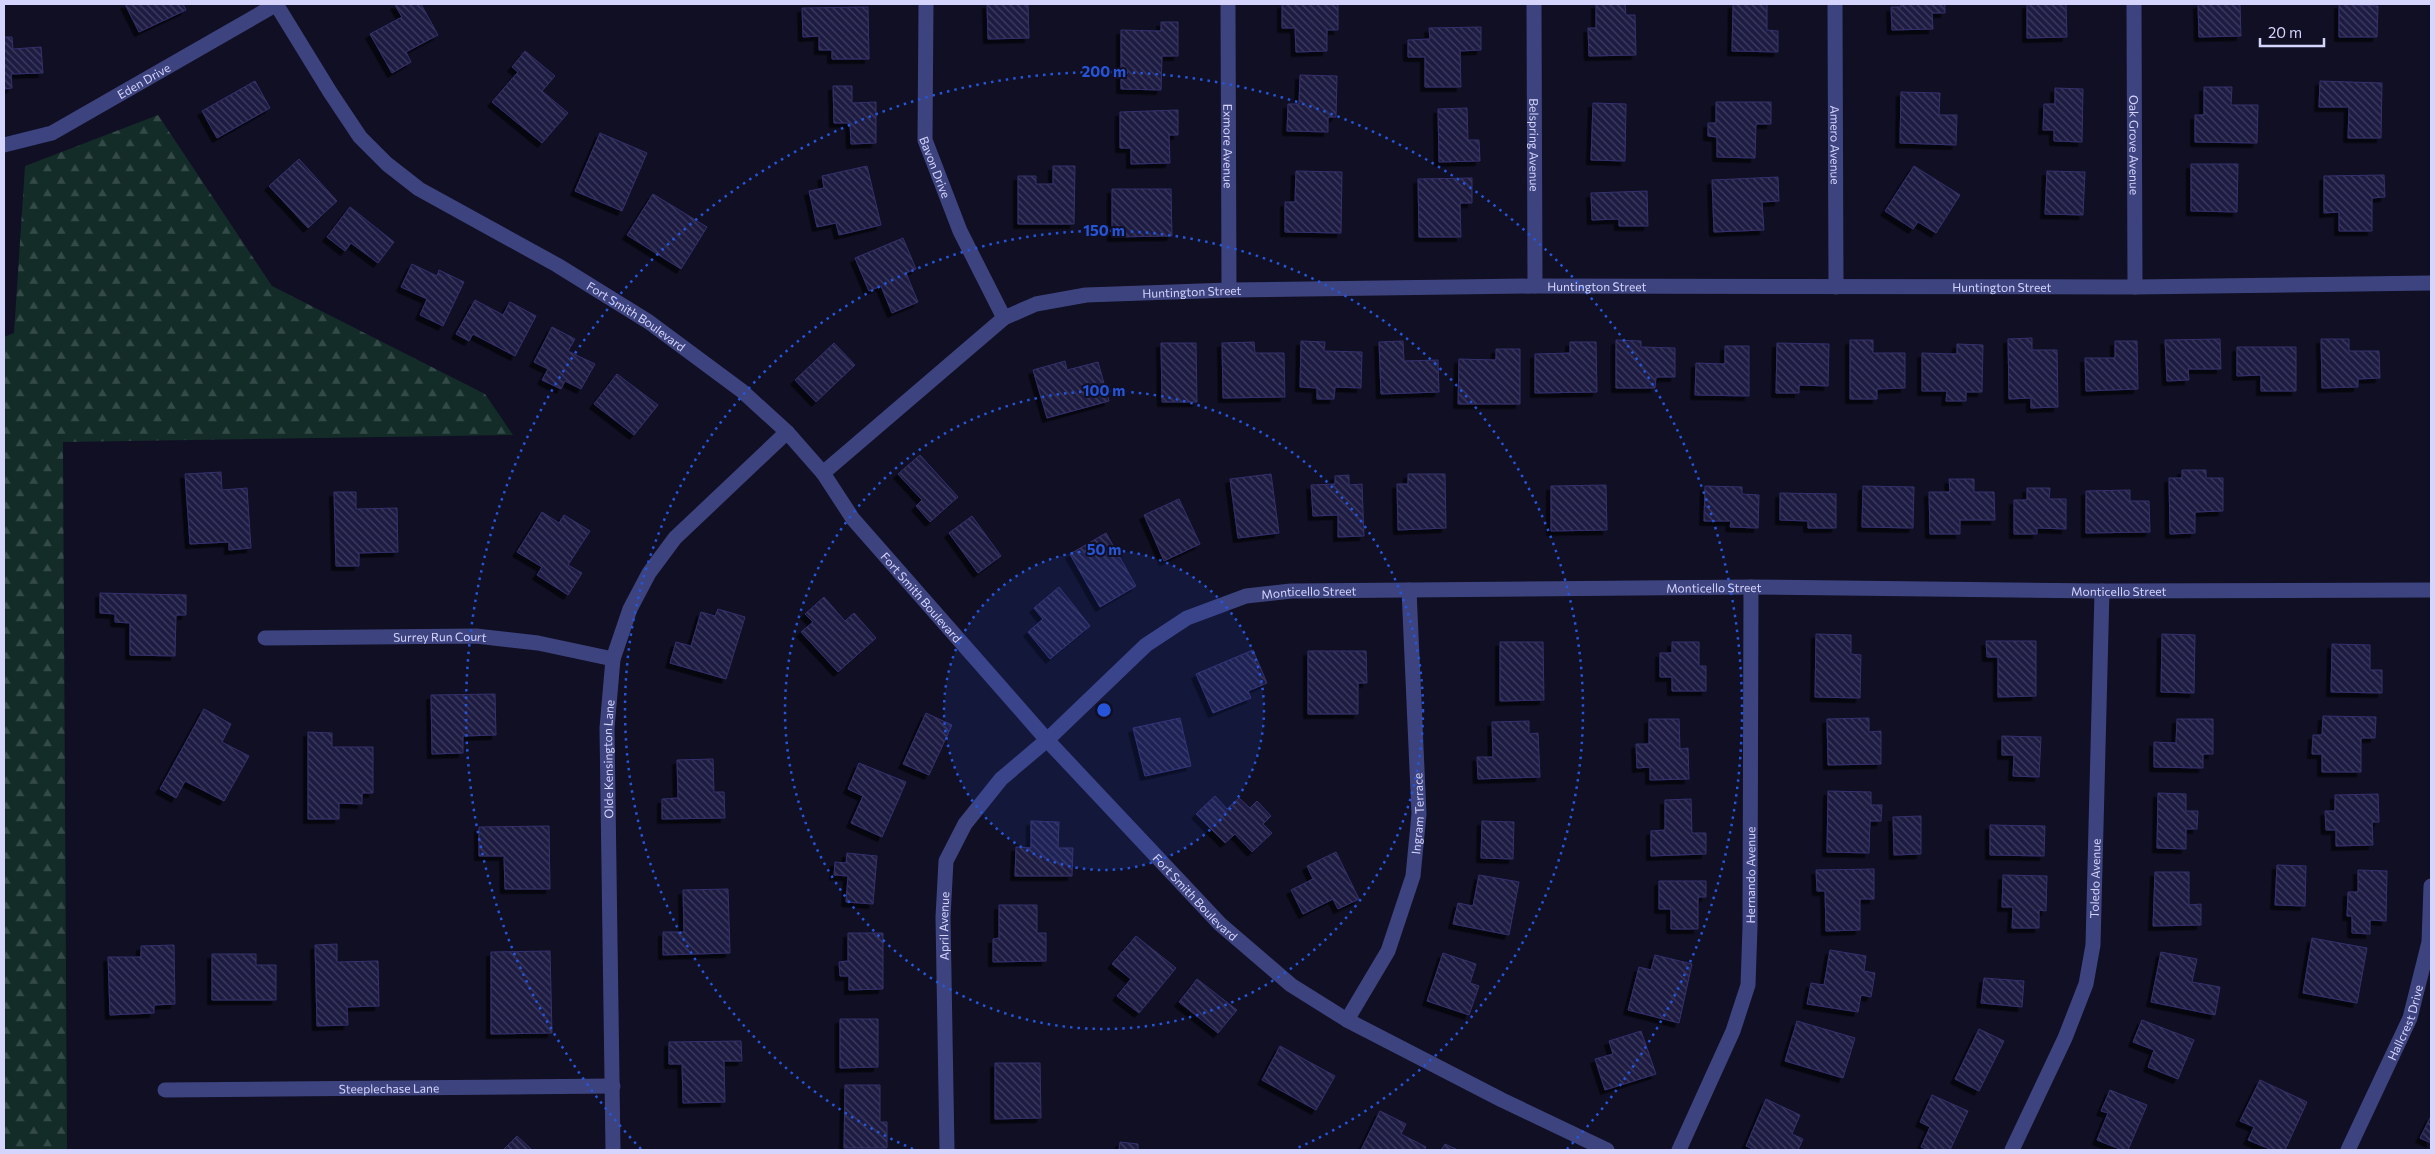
<svg xmlns="http://www.w3.org/2000/svg" width="2435" height="1154" viewBox="0 0 2435 1154" font-family="Commissioner,sans-serif">
<style>
.forest{fill:url(#forest-firs)}
.building{fill:url(#building-back-hatch);stroke:#34306d;filter:url(#shadow)}
.lines{fill:none;stroke-linecap:round;stroke-linejoin:round}
.minor{stroke:#3d437f;stroke-width:15}
.ring{fill:none;stroke:#2655da;stroke-width:2.5;stroke-dasharray:2.5 5}
.labels{text-anchor:middle;dominant-baseline:central;stroke-width:4;stroke-linejoin:round;paint-order:stroke}
.street-label{font-size:12px;fill:#d4d4fc;stroke:#100f23}
.centre{fill:#2655da;stroke:#100f23;stroke-width:2.5}
.ring-label{font-size:15px;text-anchor:middle;font-weight:bold;fill:#2655da;stroke:#100f23;stroke-width:4;stroke-linejoin:round;paint-order:stroke}
</style>
<defs>
<pattern id="forest-firs" width="22" height="20" patternUnits="userSpaceOnUse" patternTransform="scale(1.25)"><rect width="22" height="20" fill="#132c28"/><path d="M5 1l3.5 6h-7zM16 11l3.5 6h-7z" fill="#344a48"/></pattern>
<pattern id="building-back-hatch" width="6" height="6" patternUnits="userSpaceOnUse" patternTransform="scale(1.25)"><rect width="6" height="6" fill="#1f1d43"/><path d="M-1 5l2 2M0 0l6 6M5-1l2 2" fill="none" stroke="#3f3d5f"/></pattern>
<filter id="shadow"><feDropShadow dx="-4.5" dy="4.5" stdDeviation="0" flood-color="#0009"/></filter>
</defs>
<rect width="100%" height="100%" fill="#100f23"/>
<path class="forest" d="M158,115l114,171 213,108 28,41 -450,7 4,708h-63v-813l10,-4 11,-167z"/>
<g class="building">
<path d="M125,4h58l3,6 -47,22z"/>
<path d="M398,4h23l17,31 -32,17 5,10 -19,11 -22,-39 32,-17 -7,-12z"/>
<path d="M987,4h41l1,34 -41,1z"/>
<path d="M1282,4h56v26h-11v21l-31,1 -1,-24h-13z"/>
<path d="M1596,4h29l1,11h9l1,40 -47,1 -1,-28h8z"/>
<path d="M1733,4h34v26l11,1v21l-46,-1z"/>
<path d="M1901,4h44v9h-13l1,16 -41,1 -1,-23h10z"/>
<path d="M2027,4h39l1,33 -40,1z"/>
<path d="M2198,4h42l1,32 -42,1z"/>
<path d="M2339,4l39,2 -1,31h-38z"/>
<path d="M868,7l1,52h-37v-9h-13v-14l-16,1 -1,-29z"/>
<path d="M1161,22h17v34h-16l-1,34 -40,-1v-59l40,1z"/>
<path d="M1481,27v23l-21,1 1,36h-36v-30h-17v-17l22,-1 -1,-11z"/>
<path d="M4,37h8l1,12 28,-2 2,26 -32,1 1,14 -8,1z"/>
<path d="M525,51l30,25 -13,15 26,22 -26,30 -50,-41 26,-30 -6,-5z"/>
<path d="M1300,75l37,1 -1,41h-8v15l-41,-1 1,-27h11z"/>
<path d="M255,81l15,27 -53,30 -15,-27z"/>
<path d="M2320,81l62,2 -1,55h-33l1,-31h-30z"/>
<path d="M833,86h19v17l24,-1v41l-25,1 -1,-21h-16z"/>
<path d="M2204,87h28l-1,18h27l-1,38 -62,-1v-27h9z"/>
<path d="M2055,88l28,1 -1,53 -28,-1v-11h-11l1,-26h11z"/>
<path d="M1901,92l39,1 -1,22h18l-1,30 -56,-2z"/>
<path d="M1716,102h55v22h-15l-1,34 -38,-1v-20l-9,-1v-13h8z"/>
<path d="M1593,103l33,1 -1,57 -34,-1z"/>
<path d="M1467,108l1,32h11l1,21 -41,1 -1,-53z"/>
<path d="M1178,110v25h-9l1,28 -39,1v-16h-11v-36z"/>
<path d="M600,133l47,20 -25,58 -47,-20z"/>
<path d="M299,159l38,42 -29,27 -39,-42z"/>
<path d="M2191,164h47l-1,48 -46,-1z"/>
<path d="M867,166l14,59 -42,10 -3,-12 -19,4 -8,-36 15,-3 -2,-12z"/>
<path d="M1053,166h22l-1,58h-56v-48h18v8h17z"/>
<path d="M1914,166l46,29 -24,38 -18,-11 -5,7 -28,-18z"/>
<path d="M1296,171l46,1 -1,61 -56,-1v-30h10z"/>
<path d="M2047,171l38,1 -2,43 -38,-1z"/>
<path d="M2384,175l1,22 -13,1v33h-33v-19l-15,1v-37z"/>
<path d="M1778,177l1,24 -17,1 2,28 -50,2 -2,-52z"/>
<path d="M1472,178v25h-12l1,34h-42l-1,-58z"/>
<path d="M1112,189h59l1,47 -60,1z"/>
<path d="M1647,191l1,35h-29v-7l-27,1 -1,-27z"/>
<path d="M653,194l54,33 -26,42 -54,-34z"/>
<path d="M350,207l44,35 -16,21 -27,-20 -6,8 -18,-14z"/>
<path d="M903,238l13,31 -10,4 12,29 -26,11 -11,-27 -12,5 -14,-33z"/>
<path d="M412,264l25,12 2,-6 25,12 -21,44 -23,-11 7,-16 -26,-12z"/>
<path d="M475,300l28,15 7,-13 26,14 -21,40 -42,-22 -4,7 -13,-7z"/>
<path d="M552,327l23,12 -7,12 27,13 -14,25 -16,-8 -4,8 -19,-9 6,-11 -14,-7z"/>
<path d="M2032,338v12h25l1,57 -27,1v-10l-22,1 -1,-60z"/>
<path d="M2220,339l1,30h-33l1,11 -22,1 -2,-41z"/>
<path d="M2321,339h28v12h30l1,27 -22,1v8l-36,1z"/>
<path d="M1616,340l25,1v6l34,1v29h-19l-1,11h-39z"/>
<path d="M1850,340h23v13h32v35l-28,1v10h-27z"/>
<path d="M1301,341l24,1 -1,9 38,1 -1,36 -26,-1 -1,12h-17v-11l-17,-1z"/>
<path d="M1403,341l1,20 34,-1 1,32 -58,2 -2,-52z"/>
<path d="M2115,341h22l1,48 -52,2 -1,-33h30z"/>
<path d="M1254,342l1,11h29l1,44 -62,1 -1,-55z"/>
<path d="M1570,342h26l1,50 -62,1v-39l35,-1z"/>
<path d="M834,343l21,22 -39,37 -21,-22z"/>
<path d="M1161,343h35l1,59h-35z"/>
<path d="M1777,343l52,1 -1,42 -29,-1v8h-23z"/>
<path d="M1957,344l26,1 -1,47h-16v9h-20l1,-10h-25v-38l35,1z"/>
<path d="M1725,346h24v50l-54,-1 1,-32 29,1z"/>
<path d="M2237,347h59v44h-35v-16l-24,1z"/>
<path d="M1496,349h24v55h-62l1,-45 37,1z"/>
<path d="M1065,361l2,9 31,-8 11,39 -62,17 -14,-48z"/>
<path d="M617,374l41,31 -24,30 -40,-31z"/>
<path d="M920,455l38,42 -28,25 -14,-16 6,-6 -24,-26z"/>
<path d="M2182,470h24v8h17v33l-28,1v21l-25,1 -1,-56h13z"/>
<path d="M221,472l1,18 25,-2 4,60 -22,2v-8l-39,2 -5,-70z"/>
<path d="M1271,474l8,59 -41,5 -8,-59z"/>
<path d="M1408,474h37l1,54 -48,2 -1,-46h11z"/>
<path d="M1349,475v10l13,-1 2,52 -26,1v-22l-25,1 -2,-31 24,-1v-8z"/>
<path d="M1949,479h25v13h20l1,28h-35v14h-30l-1,-42h21z"/>
<path d="M1606,485l1,45 -56,1v-45z"/>
<path d="M1705,486l37,1v7l17,1 -1,33 -28,-1 1,-6h-27z"/>
<path d="M1863,486l51,1 -1,41 -51,-1z"/>
<path d="M2027,488h23l-1,11h17v30l-29,-1v6h-23v-34h13z"/>
<path d="M2130,490v11h19l1,31 -64,1v-42z"/>
<path d="M334,492h22v17l41,-1 1,44 -39,1v13h-23z"/>
<path d="M1780,493l56,1v34h-28v-7l-28,-1z"/>
<path d="M1179,499l21,45 -36,17 -20,-46z"/>
<path d="M542,512l17,11 5,-8 26,16 -22,34 14,8 -14,22 -31,-20 5,-8 -25,-15z"/>
<path d="M972,516l29,40 -23,17 -29,-40z"/>
<path d="M1106,533l30,53 -36,21 -30,-53z"/>
<path d="M1059,587l31,39 -40,33 -22,-27 15,-13 -9,-11z"/>
<path d="M100,593l86,2v20h-10l-1,41 -45,-1v-32l-15,-1v-8l-15,-1z"/>
<path d="M824,597l21,24 9,-8 22,25 -38,34 -37,-40 12,-10 -8,-8z"/>
<path d="M718,609l27,8 -19,62 -56,-16 6,-21 15,4 10,-34 14,4z"/>
<path d="M1816,634l35,1v19l10,1 -1,43 -45,-1z"/>
<path d="M2162,634l33,1 -1,58 -33,-1z"/>
<path d="M1986,641h50v55l-38,1v-40h-11z"/>
<path d="M1500,642h43l1,58 -44,1z"/>
<path d="M1672,642h27v24h7v25h-34v-14h-12v-24h12z"/>
<path d="M2332,644l38,1v25h12v23l-51,-1z"/>
<path d="M1253,650l14,33 -19,8 3,7 -38,15 -17,-39z"/>
<path d="M1308,651h58l1,32h-9v31h-50z"/>
<path d="M495,694l1,41 -33,1v17l-31,1 -1,-59z"/>
<path d="M204,709l27,15 -9,18 27,14 -25,45 -39,-20 -9,17 -16,-9z"/>
<path d="M926,713l26,12 -23,50 -26,-11z"/>
<path d="M2323,716l53,1 -1,21h-14v34h-39v-18h-10l1,-19h9z"/>
<path d="M1180,718l11,48 -46,10 -12,-48z"/>
<path d="M1869,718v14l12,-1v33l-53,1 -1,-46z"/>
<path d="M1649,719h30l1,30 8,-1 1,31 -39,1v-13l-13,1 -1,-24h13z"/>
<path d="M2177,719h36v35h-10v14l-49,-1v-25l22,1z"/>
<path d="M1529,721v13l9,-1 2,44 -62,2 -1,-22h16l-1,-35z"/>
<path d="M308,732l24,1v14h41v46h-11v11l-23,-1v16h-31z"/>
<path d="M2002,736l39,1 -2,40 -26,-1 1,-21h-12z"/>
<path d="M713,759l1,33h10l1,26 -63,1v-20l16,-1 -1,-38z"/>
<path d="M859,763l47,19 -24,55 -31,-14 12,-27 -15,-7z"/>
<path d="M1828,791l43,1v13h11l-1,16h-11l-1,32 -42,-1z"/>
<path d="M2158,793l28,1v17h12l-1,18h-11v20l-29,-1z"/>
<path d="M2378,794l1,28h-7l1,23 -37,1v-16h-10l-1,-19h10v-16z"/>
<path d="M1215,796l12,13 12,-11 11,10 7,-7 14,15 -8,8 9,9 -20,19 -17,-18 -10,9 -29,-29z"/>
<path d="M1691,799l1,34h14v21l-55,2v-25l14,-1v-30z"/>
<path d="M1921,816v38l-27,1 -1,-38z"/>
<path d="M1031,821l28,1 -1,26h15l-1,28h-57l1,-29 15,1z"/>
<path d="M1482,821l32,1 -1,37 -32,-1z"/>
<path d="M1990,825l55,1 -1,30 -54,-1z"/>
<path d="M549,826l1,63h-45l-1,-33h-25v-29z"/>
<path d="M1336,852l23,47 -21,10 -5,-10 -30,15 -12,-24 22,-11 -6,-13z"/>
<path d="M847,853l30,3 -4,48 -27,-2 2,-26 -14,-1 1,-13 11,1z"/>
<path d="M2277,865l29,1 -1,40 -30,-1z"/>
<path d="M1874,869v30h-14v31l-34,1 -1,-40h-8l-1,-21z"/>
<path d="M2358,870l29,1 -1,50 -16,-1v14l-18,-1v-17h-5l1,-24h10z"/>
<path d="M2155,872h34v33l12,-1v21l-48,1z"/>
<path d="M1479,875l40,7 -10,53 -56,-11 5,-21 15,3z"/>
<path d="M2003,875l44,1 -1,35 -7,-1v18h-27l1,-21h-11z"/>
<path d="M1659,881h47v16h-8v32h-27v-20h-12z"/>
<path d="M728,889l2,64 -67,2v-23h21l-1,-42z"/>
<path d="M999,905h38v28h9v28l-53,1v-23l6,-1z"/>
<path d="M848,933h35v56l-34,1v-14h-9l-1,-14 9,-1z"/>
<path d="M1136,936l40,32 -37,45 -22,-17 14,-17 -19,-15z"/>
<path d="M2312,938l55,10 -10,55 -54,-10z"/>
<path d="M337,944v18l41,-1 1,45 -32,1 1,18 -31,1 -2,-81z"/>
<path d="M174,945l1,59 -21,1v8l-44,2 -2,-58h33v-11z"/>
<path d="M1830,950l36,6 -2,15 11,2 -4,24 -10,-2 -3,17 -51,-8 4,-21 13,2z"/>
<path d="M550,951l2,82 -61,1v-82z"/>
<path d="M2161,952l36,7 -5,23 28,5 -5,28 -64,-13z"/>
<path d="M1443,953l33,11 -6,19 9,3 -10,29 -42,-14z"/>
<path d="M212,954h44v11h20v35h-64z"/>
<path d="M1655,955l37,9 -13,59 -51,-13 11,-43 12,3z"/>
<path d="M1984,978l40,3 -2,26 -41,-4z"/>
<path d="M1197,979l40,31 -19,23 -39,-31z"/>
<path d="M840,1019h38v48l-38,1z"/>
<path d="M2142,1020l52,20 -16,39 -30,-12 6,-17 -21,-8z"/>
<path d="M1797,1021l58,17 -12,40 -58,-17z"/>
<path d="M1979,1029l25,12 -25,50 -24,-12z"/>
<path d="M1641,1031l15,43 -51,16 -10,-31 18,-5 -4,-13z"/>
<path d="M741,1041l1,20h-18l1,41 -42,1 -1,-39h-13v-22z"/>
<path d="M1280,1046l55,30 -19,34 -54,-30z"/>
<path d="M995,1063h45l1,55 -46,1z"/>
<path d="M2260,1080l47,22 -22,48h-13l-24,-10 6,-13 -14,-6z"/>
<path d="M845,1085h35v37h7v26h-43z"/>
<path d="M2110,1090l37,15 -19,45h-6l-25,-10 11,-27 -7,-2z"/>
<path d="M1932,1095l36,16 -18,39h-21l-8,-3 9,-20 -10,-5z"/>
<path d="M1766,1099l34,16 -8,19 11,5 -5,11h-43l-9,-4z"/>
<path d="M1380,1111l26,13 -5,10 25,13 -1,3h-64z"/>
<path d="M2431,1116v27l-11,-5z"/>
<path d="M517,1136l15,14h-29z"/>
<path d="M1120,1142l18,2v6h-19z"/>
<path d="M1445,1144l13,6h-17z"/>
</g>
<g class="lines">
<g class="minor">
<path id="s1" d="M276,4l54,88 30,45 27,27 32,25 138,76 92,57 93,69 45,41 36,41 30,46 194,221 173,184 71,61 56,35 155,80 105,50"/>
<path id="s2" d="M926,4l-1,136 35,91 44,87"/>
<path id="s3" d="M1228,4l1,286"/>
<path id="s4" d="M1534,4l1,282"/>
<path id="s5" d="M1835,4l1,283"/>
<path id="s6" d="M2134,4l1,283"/>
<path id="s7" d="M4,145l48,-12 225,-129"/>
<path id="s8" d="M823,473l181,-155 32,-14 50,-9 143,-5 306,-4 600,1 296,-4"/>
<path id="s9" d="M265,638l211,-2 62,7 75,16"/>
<path id="s10" d="M1347,1020l41,-69 25,-75 6,-62 -10,-224"/>
<path id="s11" d="M165,1090l448,-4"/>
<path id="s12" d="M613,1150l-6,-422 6,-69 17,-50 19,-36 26,-35 112,-106"/>
<path id="s13" d="M947,1150l-4,-233 3,-56 19,-37 36,-45 46,-39 99,-95 41,-27 59,-22 45,-5 460,-4 351,4 329,-1"/>
<path id="s14" d="M1679,1150l54,-119 15,-46 2,-58 1,-340"/>
<path id="s15" d="M2012,1150l53,-112 21,-54 7,-39 9,-354"/>
<path id="s16" d="M2348,1150l62,-132 19,-76 2,-56"/>
</g>
</g>
<circle cx="1104" cy="710" r="160" fill="#2655da" fill-opacity=".12"/>
<g class="ring">
<circle cx="1104" cy="710" r="160"/>
<circle cx="1104" cy="710" r="319"/>
<path d="M913 1149A479 479 0 1 1 1295 1149"/>
<path d="M641 1149A638 638 0 1 1 1567 1149"/>
</g>
<g class="labels">
<g class="street-label">
<text stroke="none"><textPath href="#s7" startOffset="155">Eden Drive</textPath></text>
<text stroke="none"><textPath href="#s4" startOffset="141">Belspring Avenue</textPath></text>
<text stroke="none"><textPath href="#s5" startOffset="141">Amero Avenue</textPath></text>
<text stroke="none"><textPath href="#s6" startOffset="141">Oak Grove Avenue</textPath></text>
<text stroke="none"><textPath href="#s3" startOffset="142">Exmore Avenue</textPath></text>
<text stroke="none"><textPath href="#s2" startOffset="165">Bavon Drive</textPath></text>
<text stroke="none"><textPath href="#s8" startOffset="835">Huntington Street</textPath></text>
<text stroke="none"><textPath href="#s8" startOffset="1240">Huntington Street</textPath></text>
<text stroke="none"><textPath href="#s8" startOffset="430">Huntington Street</textPath></text>
<text stroke="none"><textPath href="#s1" startOffset="488">Fort Smith Boulevard</textPath></text>
<text stroke="none"><textPath href="#s13" startOffset="1166">Monticello Street</textPath></text>
<text stroke="none"><textPath href="#s13" startOffset="1571">Monticello Street</textPath></text>
<text stroke="none"><textPath href="#s13" startOffset="761">Monticello Street</textPath></text>
<text stroke="none"><textPath href="#s1" startOffset="892">Fort Smith Boulevard</textPath></text>
<text stroke="none"><textPath href="#s9" startOffset="175">Surrey Run Court</textPath></text>
<text stroke="none"><textPath href="#s12" startOffset="391">Olde Kensington Lane</textPath></text>
<text stroke="none"><textPath href="#s10" startOffset="222">Ingram Terrace</textPath></text>
<text stroke="none"><textPath href="#s14" startOffset="289">Hernando Avenue</textPath></text>
<text stroke="none"><textPath href="#s15" startOffset="288">Toledo Avenue</textPath></text>
<text stroke="none"><textPath href="#s1" startOffset="1298">Fort Smith Boulevard</textPath></text>
<text stroke="none"><textPath href="#s13" startOffset="224">April Avenue</textPath></text>
<text stroke="none"><textPath href="#s16" startOffset="140">Hallcrest Drive</textPath></text>
<text stroke="none"><textPath href="#s11" startOffset="224">Steeplechase Lane</textPath></text>
</g>
</g>
<circle cx="1104" cy="710" r="8" class="centre"/>
<g class="ring-label">
<text x="1104" y="77">200 m</text>
<text x="1104" y="236">150 m</text>
<text x="1104" y="396">100 m</text>
<text x="1104" y="555">50 m</text>
</g>
<rect width="2435" height="1154" fill="none" stroke="#d4d4fc" stroke-width="10"/>
<path d="M2260 38v8h64v-8" fill="none" stroke="#d4d4fc" stroke-width="2.5"/>
<text x="2268" y="38" font-size="15" fill="#d4d4fc" stroke="#100f23" stroke-width="4" paint-order="stroke">20 m</text>
</svg>
